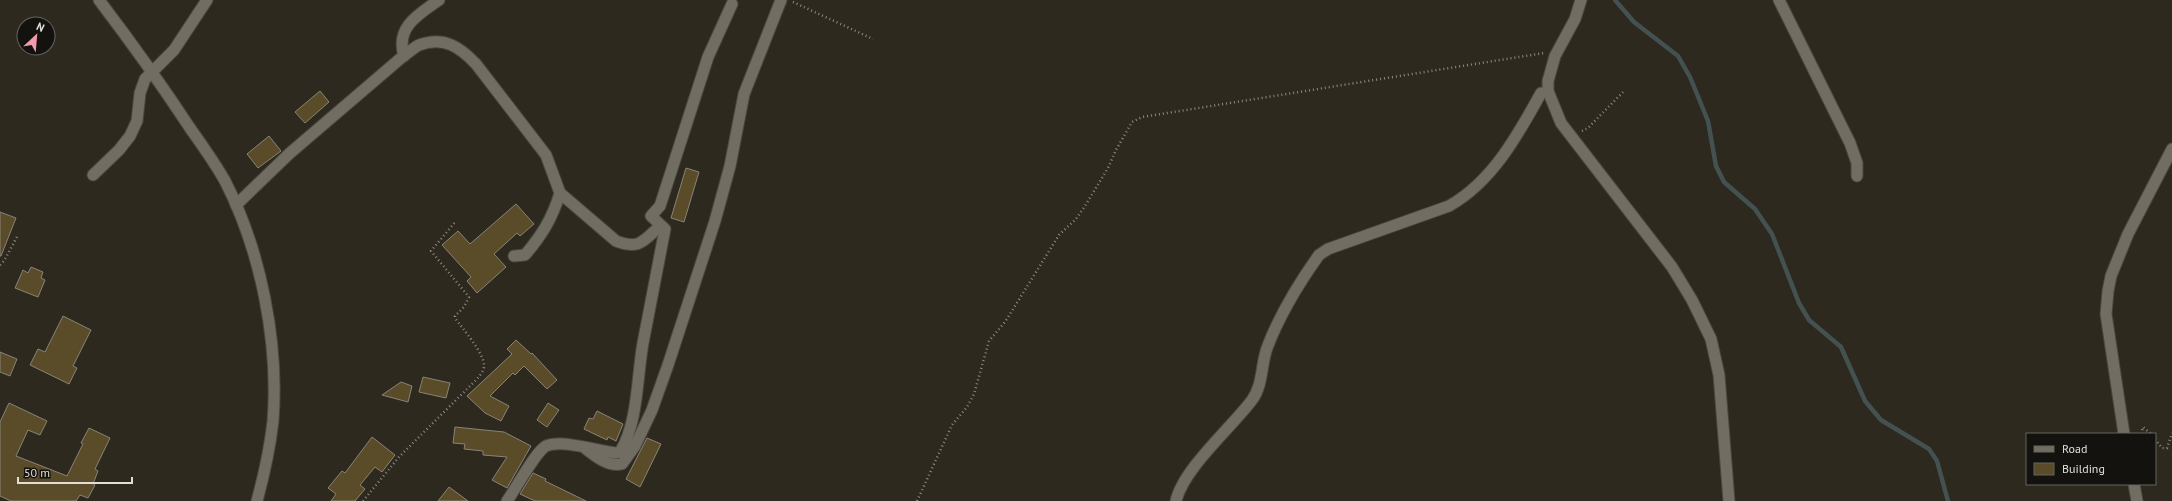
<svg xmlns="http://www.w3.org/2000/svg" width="2172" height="501" viewBox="0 0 2172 501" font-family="'PT Sans',sans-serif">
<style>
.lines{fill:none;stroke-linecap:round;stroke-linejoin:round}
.stream{stroke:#445151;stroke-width:4.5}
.building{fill:#5a4b29;stroke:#898478}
.minor-casing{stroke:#4a473f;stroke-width:13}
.tertiary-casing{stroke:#4a473f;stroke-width:13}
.path{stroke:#8d8a82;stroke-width:2.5;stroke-dasharray:1 3;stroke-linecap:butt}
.minor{stroke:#726d62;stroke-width:11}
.tertiary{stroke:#726d62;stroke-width:11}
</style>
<rect width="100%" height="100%" fill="#2d291f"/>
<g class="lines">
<path class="stream" d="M1615,0l19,22 44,34 12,21 18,44 8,45 8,16 31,27 17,25 27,69 10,17 32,27 24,54 16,19 48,29 8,12 11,40"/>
</g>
<g class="building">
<path d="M320,91l9,11 -24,21 -10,-11z"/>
<path d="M269,136l12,15 -23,17 -11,-14z"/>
<path d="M686,168l13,4 -15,50 -13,-4z"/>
<path d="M516,204l18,20 -14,12 -3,-3 -23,21 12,13 -29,26 -10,-12 4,-4 -29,-32 16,-14 12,13z"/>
<path d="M0,212l16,6 -15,38h-1z"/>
<path d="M31,267l12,5 -2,6 4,2 -7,17 -23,-9 8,-18 5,3z"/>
<path d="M63,316l28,14 -18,36 4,2 -8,16 -39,-19 8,-16 7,3z"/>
<path d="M516,340l15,14 1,-1 25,27 -10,9 -23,-23 -9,9 -2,-2 -23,23 19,10 -8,15 -16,-8 -18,-17 45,-42 -5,-5z"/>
<path d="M0,352l17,7 -7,17 -10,-4z"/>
<path d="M423,377l27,6 -4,15 -27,-6z"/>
<path d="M401,382l11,4 -4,16 -26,-7z"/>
<path d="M9,403l38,18 -7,14 -12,-5 -12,26 51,20 16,-32 -2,-1 8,-15 21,10 -15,31 3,2 -5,13 2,1 -7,13 -8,-3 -4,6h-65l-11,-5v-74z"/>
<path d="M548,403l11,7 -12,17 -10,-7z"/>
<path d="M597,411l26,13 -7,17 -8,-4 -1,3 -23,-11 5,-11 4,1z"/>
<path d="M455,427l49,5 27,14 -24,42 -15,-8 15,-23 -24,-2v-4l-19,-2 1,-5 -12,-1z"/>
<path d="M372,437l23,18 -13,17 -7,-5 -15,18 5,4 -10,12h-24l5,-7 -8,-6 14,-17 3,2z"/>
<path d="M647,438l14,6 -21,43 -14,-8z"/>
<path d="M533,473l13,6 -1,2 41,20h-51l-15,-7z"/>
<path d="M449,487l19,14h-30z"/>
</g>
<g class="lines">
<defs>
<g id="minor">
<path d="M1581,0l-6,19 -20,37 -7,25v10l13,32 111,144 20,33 19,39 8,36 10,126"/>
<path d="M1779,0l71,143 7,20v13"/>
<path d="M404,56c-9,-29 15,-42 35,-56"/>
<path d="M93,175l26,-25 11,-14 7,-15 3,-28 5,-14 29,-29 33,-50"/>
<path d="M236,205l54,-52 111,-95c6,-4 12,-10 18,-13 25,-9 41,2 57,19l70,91 14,38 56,48c24,9 27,0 44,-15"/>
<path d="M514,256l11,-1c17,-20 27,-36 35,-62"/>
<path d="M2124,434l-18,-120 2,-23 3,-15 17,-42 44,-85"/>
<path d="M586,449c10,8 23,18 36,15l13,-18 17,-36 16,-45 47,-144 15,-55 14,-72 37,-94"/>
<path d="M2134,484l3,17"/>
<path d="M507,501c8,-11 29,-50 39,-55 17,-7 51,5 70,7l4,-1c18,-28 17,-76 23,-109 7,-38 15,-76 22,-114l-14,-13 9,-10 48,-149 24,-53"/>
<path d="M1176,501c7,-32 56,-74 76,-101 11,-15 9,-35 15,-52 12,-32 32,-65 52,-93l9,-6 121,-43c43,-24 69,-71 92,-113"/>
</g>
<path id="tertiary" d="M99,0c32,42 62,84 91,128 12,17 25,35 35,53 36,70 54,162 48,240 -3,27 -9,54 -16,80"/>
</defs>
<use href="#minor" class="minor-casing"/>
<use href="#tertiary" class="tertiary-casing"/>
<g class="path">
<path d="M793,2l80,37"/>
<path d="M1582,131l6,-3 35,-36"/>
<path d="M0,265l4,-4 14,-26"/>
<path d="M2141,434l2,-7 8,7"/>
<path d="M2155,439l7,9h5l5,-15"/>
<path d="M363,501l36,-44 78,-78c3,-4 7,-8 7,-13 1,-12 -22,-38 -29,-48v-2l9,-9 5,-10 -38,-46 25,-30"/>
<path d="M917,501l35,-76 15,-18 7,-13 15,-53 16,-19 54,-87 17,-16 9,-13 23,-38 8,-18 16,-28 10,-5 402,-64"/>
</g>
<use href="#minor" class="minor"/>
<use href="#tertiary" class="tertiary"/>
</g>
<rect x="2026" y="433" width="130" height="52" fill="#14120e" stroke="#66645f"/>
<rect x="2034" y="446" width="20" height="6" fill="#726d62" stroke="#66645f"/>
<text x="2062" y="453" font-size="12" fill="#e1ded8">Road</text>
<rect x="2034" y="463" width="20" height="12" fill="#5a4b29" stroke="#66645f"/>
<text x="2062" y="473" font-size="12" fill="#e1ded8">Building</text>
<g transform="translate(36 36) rotate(26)"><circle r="19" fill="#14120e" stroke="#66645f"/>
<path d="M0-3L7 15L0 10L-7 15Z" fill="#f39aaa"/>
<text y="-6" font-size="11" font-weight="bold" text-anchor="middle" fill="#e1ded8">N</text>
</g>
<path d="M18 477v6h114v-6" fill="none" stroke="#e1ded8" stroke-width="2"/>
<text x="24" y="477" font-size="12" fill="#e1ded8" stroke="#14120e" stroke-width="3" paint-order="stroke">50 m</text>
</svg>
